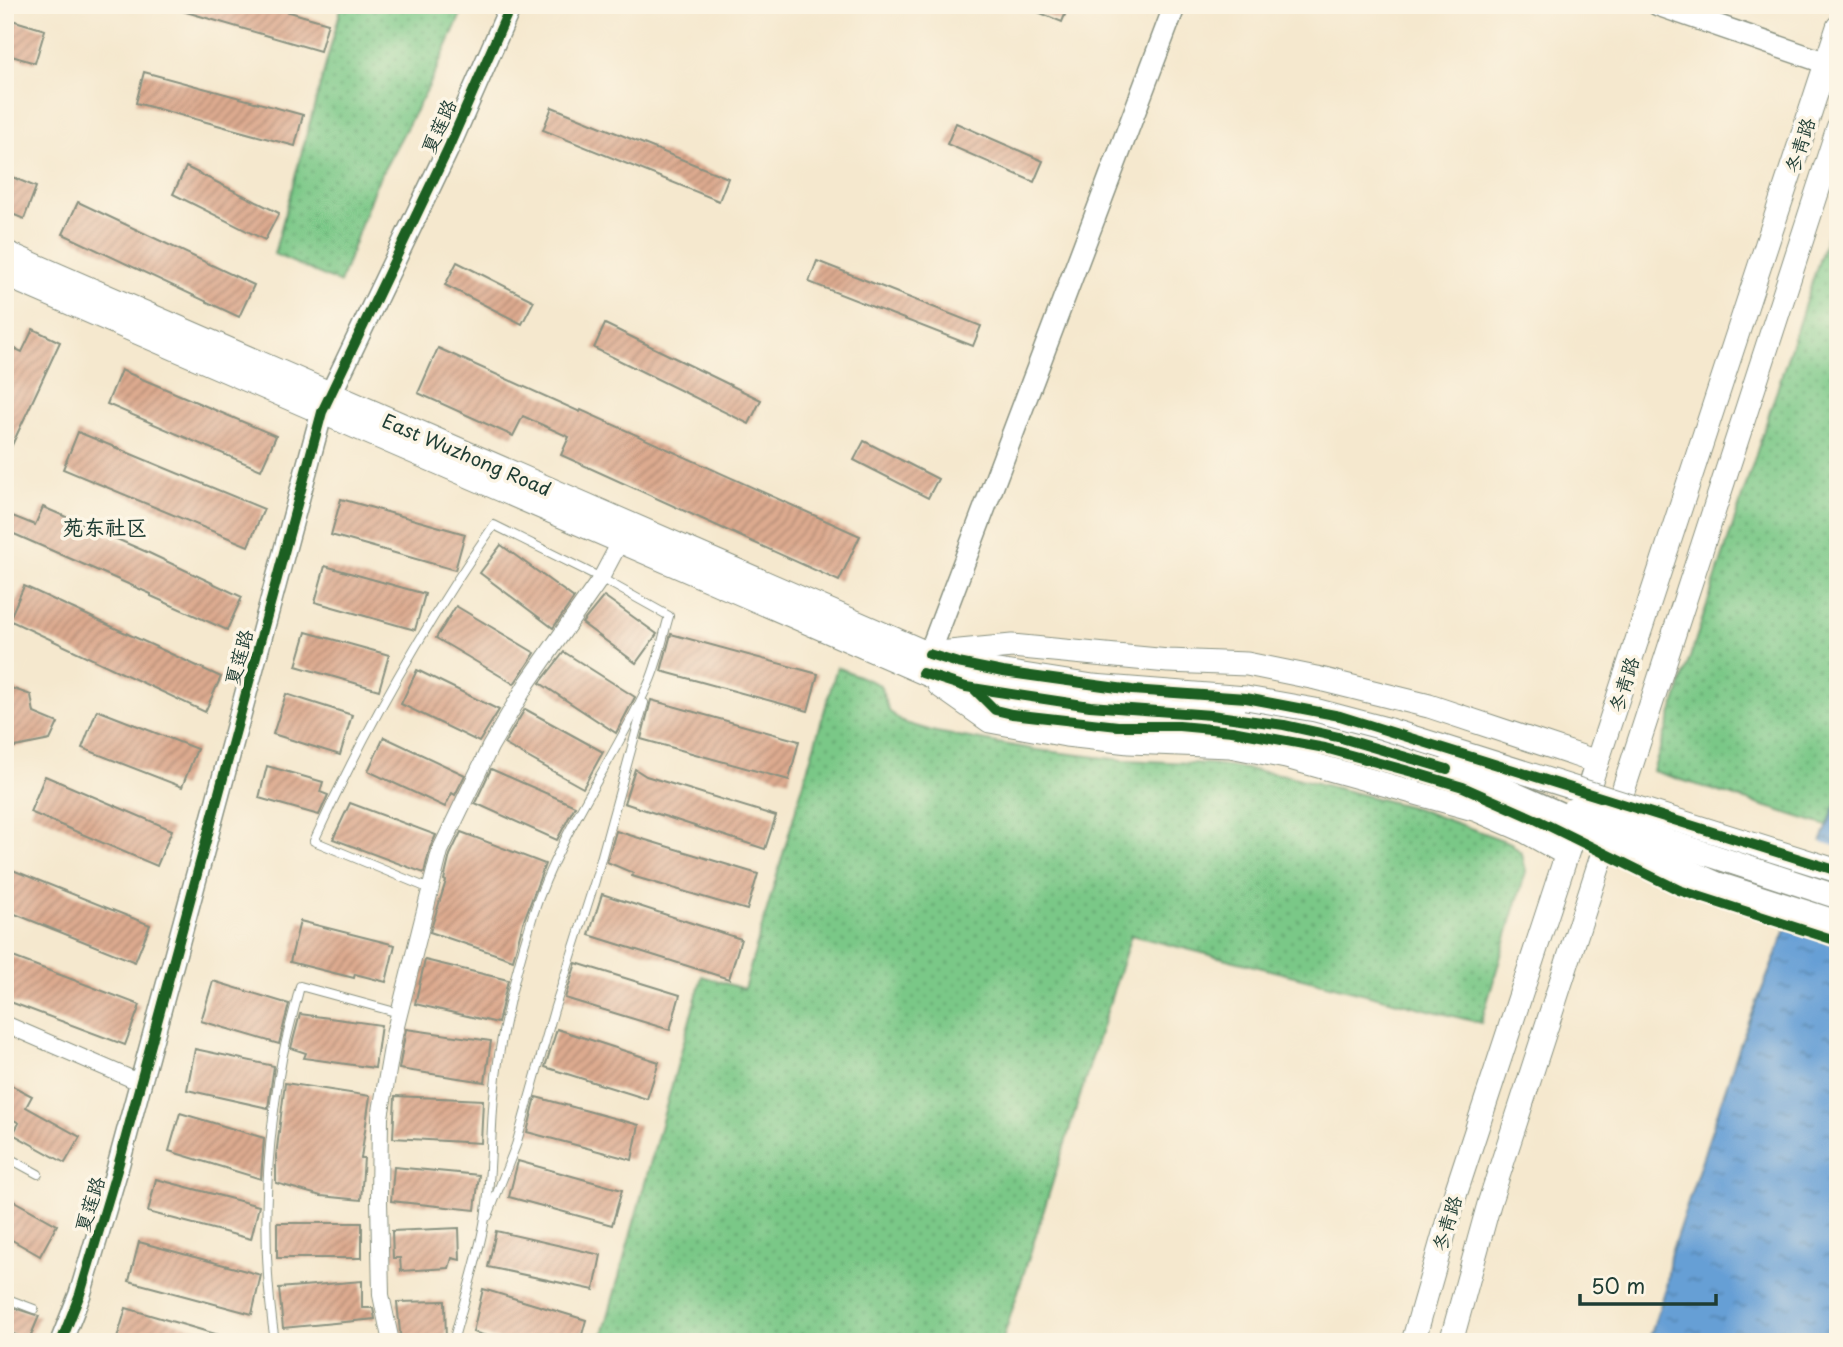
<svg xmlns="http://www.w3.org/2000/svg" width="1843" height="1347" viewBox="0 0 1843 1347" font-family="'Playpen Sans','LXGW WenKai TC',sans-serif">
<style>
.grass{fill:url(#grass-dots);stroke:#4c825e;stroke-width:2}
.water{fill:url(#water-ripples);stroke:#426e84;stroke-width:2}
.pier{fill:#f5e8ce}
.building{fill:url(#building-hatch)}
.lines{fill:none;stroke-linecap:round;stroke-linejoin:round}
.service-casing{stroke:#8a9281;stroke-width:10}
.minor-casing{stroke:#8a9281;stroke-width:18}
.tertiary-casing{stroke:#8a9281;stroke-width:24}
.secondary-casing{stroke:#8a9281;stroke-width:25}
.service{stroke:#fff;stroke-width:8}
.minor{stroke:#fff;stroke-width:16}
.tertiary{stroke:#fff;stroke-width:21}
.secondary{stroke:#fff;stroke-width:23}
.secondary-bridge-casing{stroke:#8a9281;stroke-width:25;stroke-linecap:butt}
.trunk-bridge-casing{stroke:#8a9281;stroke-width:29;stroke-linecap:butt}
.secondary-bridge{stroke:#fff;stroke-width:23}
.trunk-bridge{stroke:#fff;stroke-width:26}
.cycleway-casing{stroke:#fcf5e5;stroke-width:15}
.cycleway{stroke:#1b5e20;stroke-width:10}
.labels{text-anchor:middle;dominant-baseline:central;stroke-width:7;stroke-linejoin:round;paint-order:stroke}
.street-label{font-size:19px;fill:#1f3d34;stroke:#fcf5e5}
.neighbourhood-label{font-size:21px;font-weight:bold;fill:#1f3d34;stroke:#fcf5e5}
</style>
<defs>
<pattern id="grass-dots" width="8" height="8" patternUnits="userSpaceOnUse" patternTransform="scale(1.75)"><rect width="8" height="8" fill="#7ac887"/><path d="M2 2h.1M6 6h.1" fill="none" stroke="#63a46f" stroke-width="1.8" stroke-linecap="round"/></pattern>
<pattern id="water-ripples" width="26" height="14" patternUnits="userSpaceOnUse" patternTransform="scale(1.75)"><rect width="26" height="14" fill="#669fd5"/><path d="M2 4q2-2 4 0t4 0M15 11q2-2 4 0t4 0" fill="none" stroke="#5383ae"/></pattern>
<pattern id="building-hatch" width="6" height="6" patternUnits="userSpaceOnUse" patternTransform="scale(1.75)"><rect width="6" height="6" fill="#ddaa8f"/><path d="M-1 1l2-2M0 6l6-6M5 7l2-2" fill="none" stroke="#b38c76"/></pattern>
</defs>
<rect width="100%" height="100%" fill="#fcf5e5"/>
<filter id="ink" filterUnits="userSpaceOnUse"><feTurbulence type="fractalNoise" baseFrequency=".0143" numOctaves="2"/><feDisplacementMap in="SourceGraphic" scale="14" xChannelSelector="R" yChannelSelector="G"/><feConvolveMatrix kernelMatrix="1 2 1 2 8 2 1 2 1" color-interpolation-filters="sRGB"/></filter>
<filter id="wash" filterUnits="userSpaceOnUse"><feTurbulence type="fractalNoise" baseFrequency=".00686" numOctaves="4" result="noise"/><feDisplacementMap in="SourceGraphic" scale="28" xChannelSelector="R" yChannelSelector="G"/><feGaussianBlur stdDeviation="1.57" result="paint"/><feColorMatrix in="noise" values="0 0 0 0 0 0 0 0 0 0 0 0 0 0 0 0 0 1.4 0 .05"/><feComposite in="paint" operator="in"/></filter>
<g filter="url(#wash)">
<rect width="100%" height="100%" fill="#f5e8ce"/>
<g class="grass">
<path d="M342,5h123l-35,79 -55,102 -35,97 -66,-29z"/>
<path d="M1838,202v598l-11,26 -174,-55z"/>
<path d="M837,667l43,18 9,26 13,11 34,10 101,18 86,10 90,4 72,11 130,33 96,35 11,11 4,17 -45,152 -350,-88 -129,407h-401l101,-366 42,13z"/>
</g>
<path class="water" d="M1838,800v542h-190l18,-54 4,-32 71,-214z"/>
<path class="pier" d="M1818,841l20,6v99l-55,-18z"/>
<g id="blocks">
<g class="building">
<path d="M177,5h88l63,18 -8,28 -144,-42z"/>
<path d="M1021,5h48l-7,17z"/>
<path d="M5,18l40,12 -10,33 -30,-9z"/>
<path d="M144,72l159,43 -8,31 -159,-43z"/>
<path d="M552,107l176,71 -9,23 -176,-71z"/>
<path d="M956,123l87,38 -9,21 -87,-38z"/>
<path d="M186,167l93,46 -14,27 -92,-46z"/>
<path d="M5,174l31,13 -12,32 -19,-8z"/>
<path d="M78,202l176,83 -15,32 -176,-83z"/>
<path d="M817,261l164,65 -8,20 -164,-64z"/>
<path d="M457,262l77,39 -12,23 -77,-39z"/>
<path d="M605,324l156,76 -12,24 -155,-76z"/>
<path d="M33,329l27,13 -55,118v-116l17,8z"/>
<path d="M438,348l142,64 1,-2 279,126 -21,45 -278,-126 8,-18 -46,-21 -10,20 -95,-43z"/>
<path d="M121,370l155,66 -15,34 -154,-66z"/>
<path d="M78,432l186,77 -16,37 -185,-77z"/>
<path d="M864,441l74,38 -10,19 -74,-38z"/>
<path d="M341,499l124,35 -10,36 -124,-35z"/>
<path d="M43,507l106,46 93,44 -15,33 -76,-34v-2l-146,-64v-17l30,12z"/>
<path d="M501,545l73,53 -21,30 -73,-55z"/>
<path d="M325,566l100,28 -10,36 -100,-28z"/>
<path d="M24,586l197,91 -16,35 -196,-92z"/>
<path d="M604,596l53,38 -21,29 -54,-40z"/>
<path d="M456,606l79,47 -21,31 -78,-46z"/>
<path d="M306,632l83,23 -10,35 -83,-24z"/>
<path d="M671,634l147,40 -10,37 -147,-40z"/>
<path d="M564,652l71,45 -19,36 -76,-50z"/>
<path d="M417,670l82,40 -20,32 -78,-38z"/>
<path d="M11,688l20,7 3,18 24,10 -8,17 -45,9v-55z"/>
<path d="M286,694l66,21 -12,40 -67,-21z"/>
<path d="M651,700l148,41 -10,39 -148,-41z"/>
<path d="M525,709l78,43 -20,36 -79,-44z"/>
<path d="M97,710l100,39 -15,38 -100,-39z"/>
<path d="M384,737l81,38 -10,20 -3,-2 -7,14 -77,-36z"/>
<path d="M267,766l56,16 -3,10 8,3 -9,20 -60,-17z"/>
<path d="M491,769l84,37 -18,34 -82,-37z"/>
<path d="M635,769l11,7 130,40 -11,33 -141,-46z"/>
<path d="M45,776l127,54 -15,36 -127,-54z"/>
<path d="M350,803l86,32 -6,13 -6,25 -91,-34z"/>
<path d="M616,831l142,43 -11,36 -115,-34 1,-3 -26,-11z"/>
<path d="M461,832l84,32 -22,59 -10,37 -83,-28 16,-51 -2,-1 6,-25z"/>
<path d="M5,867l145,58 -15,37 -130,-52z"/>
<path d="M602,894l139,45 -12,40 -140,-44z"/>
<path d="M300,921l95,24 -9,37 -31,-8 -1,4 -64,-16z"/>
<path d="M5,954l135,51 -15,40 -120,-45z"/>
<path d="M425,960l83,20 -10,43 -83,-19z"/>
<path d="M576,963l104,32 -10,35 -105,-32z"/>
<path d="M213,981l76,23 -10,40 -78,-23z"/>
<path d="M300,1014l81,11 -6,43 -71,-10 2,-5 -15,-5z"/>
<path d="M406,1029l85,12 -6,41 -86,-13z"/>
<path d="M557,1029l102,33 -12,37 -102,-32z"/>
<path d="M195,1049l79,17 -6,42 -81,-18z"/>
<path d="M5,1082l27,14 -6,11 54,30 -15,26 -52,-29 6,-11 -14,-8z"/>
<path d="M285,1083l85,13 -9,62h3l-3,42 -40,-4 -45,-13v-27z"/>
<path d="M395,1096l88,4 -2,43 -88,-5z"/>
<path d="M536,1097l103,28 -7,35 -105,-28z"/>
<path d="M180,1113l84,25 -3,41 -92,-28z"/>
<path d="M518,1161l104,29 -10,35 -103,-28z"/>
<path d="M394,1167l85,8 -4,35 -84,-9z"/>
<path d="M156,1179l103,27 -8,33 -103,-27z"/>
<path d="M5,1196l52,29 -17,31 -35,-20z"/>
<rect x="277" y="1223" width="85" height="35"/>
<path d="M459,1228l1,32 -8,-2 -3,10 -48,3 -1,-13h-7l-1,-27z"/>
<path d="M496,1231l105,24 -7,35 -106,-23z"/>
<path d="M139,1242l122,33 -9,39 -123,-33z"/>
<path d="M362,1281v27h11l2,11 -92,9 -4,-40z"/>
<path d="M483,1289l103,31 -6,22h-73l-34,-10z"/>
<path d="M445,1301l1,41h-45l-4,-40z"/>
<path d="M5,1305l34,11 -10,24 -24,-9z"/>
<path d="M126,1308l103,30 -1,4h-112z"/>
</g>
</g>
</g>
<g filter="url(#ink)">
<use href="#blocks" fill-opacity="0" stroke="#8a9281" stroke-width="2"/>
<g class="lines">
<defs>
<g id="service">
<path d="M430,889l-116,-48c50,-110 111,-217 180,-316l107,53 68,38c-7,23 -11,49 -22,71 -35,77 -88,146 -114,228 -18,58 -34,120 -39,181 -4,42 -2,86 -10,128 -7,39 -21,79 -31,118"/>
<path d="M5,1156l33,18"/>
<path d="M488,1216l28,-71 38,-135 41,-129 49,-178"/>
<path d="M5,1298l29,11"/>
<path d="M275,1342c-14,-93 -10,-190 7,-283 5,-24 12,-48 18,-73l99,27"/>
</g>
<g id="minor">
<path d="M5,1024l136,59"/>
<path d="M391,1342l-10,-47 -2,-95 1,-83 15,-87 45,-179 50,-104 38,-65 73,-104 19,-36"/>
</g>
<g id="tertiary">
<path d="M1658,5l180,62"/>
<path d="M924,668l251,-663"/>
<path d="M61,1342l19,-48 37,-124 205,-758 125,-261 64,-146"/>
</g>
<g id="secondary">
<path d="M5,252l924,402 43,13 121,19 153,12"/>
<path d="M5,275l933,404 60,14 92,13 121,9 73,10 54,12 109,32"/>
<path d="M939,653l73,-7 156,15 79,3 69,14 113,28 168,56"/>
<path d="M939,685l51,36 76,14 63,7 101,4 56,11 191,53 46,20 43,24"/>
<path d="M1413,1342l43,-150 382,-1165"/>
<path d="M1451,1342l38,-138 349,-1076"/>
</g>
</defs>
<use href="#service" class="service-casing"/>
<use href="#minor" class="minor-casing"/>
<use href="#tertiary" class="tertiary-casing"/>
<use href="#secondary" class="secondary-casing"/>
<use href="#service" class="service"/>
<use href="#minor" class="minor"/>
<use href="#tertiary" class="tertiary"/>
<use href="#secondary" class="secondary"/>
<defs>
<g id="secondary-bridge">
<path d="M1246,698l69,12 68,18 455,143"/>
<path d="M1447,769l44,14"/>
<path d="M1573,810l265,87"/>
</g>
<path id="trunk-bridge" d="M1475,778l241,107 122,39"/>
</defs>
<use href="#secondary-bridge" class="secondary-bridge-casing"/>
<use href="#trunk-bridge" class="trunk-bridge-casing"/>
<use href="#secondary-bridge" class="secondary-bridge"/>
<use href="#trunk-bridge" class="trunk-bridge"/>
<defs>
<g id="cycleway">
<path d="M929,654l29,9 45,9 129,18 114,8 94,18 498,155"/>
<path d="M922,673l44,14 124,19 121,9 73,10 54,12 109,32"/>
<path d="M973,688l22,22 17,4 106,12h61l53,5 93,17 91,25 47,14 72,32 144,71 159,51"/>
<path d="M61,1342l19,-48 37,-124 205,-758 125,-261 64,-146"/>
</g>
</defs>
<use href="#cycleway" class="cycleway-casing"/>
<use href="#cycleway" class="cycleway"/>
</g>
</g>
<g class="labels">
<g class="street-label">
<text transform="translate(438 126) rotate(-66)">夏莲路</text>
<text transform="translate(1799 145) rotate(-72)">冬青路</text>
<text transform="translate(467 454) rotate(23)">East Wuzhong Road</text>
<text transform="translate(238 657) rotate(-75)">夏莲路</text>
<text transform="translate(1623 684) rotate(-72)">冬青路</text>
<text transform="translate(89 1204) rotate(-73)">夏莲路</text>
<text transform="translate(1446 1223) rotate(-73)">冬青路</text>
</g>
<g class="neighbourhood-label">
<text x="105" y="526">苑东社区</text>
</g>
</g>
<rect width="1843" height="1347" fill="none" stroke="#fcf5e5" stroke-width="28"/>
<path d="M1580 1294v10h136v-10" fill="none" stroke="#1f3d34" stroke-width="3.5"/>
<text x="1591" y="1294" font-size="21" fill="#1f3d34" stroke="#fcf5e5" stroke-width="5" paint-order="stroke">50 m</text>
</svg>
